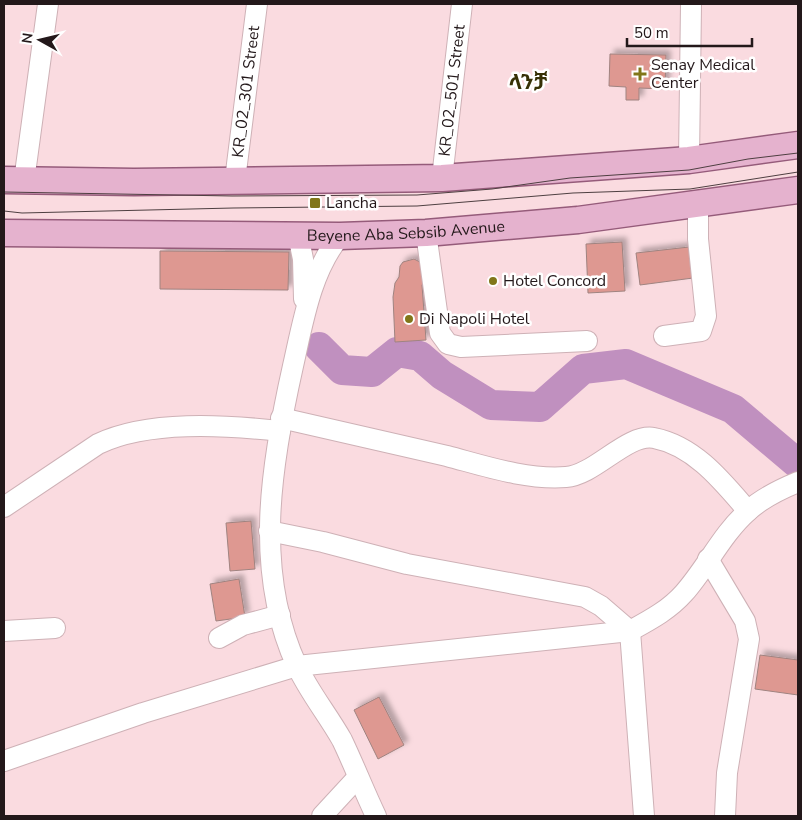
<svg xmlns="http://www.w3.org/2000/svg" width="802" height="820" viewBox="0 0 802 820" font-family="'Nunito Sans','Noto Sans Ethiopic',sans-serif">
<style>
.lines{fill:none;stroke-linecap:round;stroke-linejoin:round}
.river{stroke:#c090bf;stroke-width:30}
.building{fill:#de9891;stroke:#9f8380;filter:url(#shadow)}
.minor-casing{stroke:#ceb1b6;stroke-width:22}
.major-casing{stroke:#955b7a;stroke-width:29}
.minor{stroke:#fff;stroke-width:20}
.major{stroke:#e5b2ce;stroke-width:26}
.tram{stroke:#4e3f41;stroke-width:1}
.poi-dot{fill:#817619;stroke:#fff;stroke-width:2}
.labels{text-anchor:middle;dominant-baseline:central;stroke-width:5;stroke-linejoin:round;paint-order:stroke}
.poi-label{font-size:16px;fill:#23181a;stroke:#fff;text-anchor:start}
.street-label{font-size:16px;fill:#23181a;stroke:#fff}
.district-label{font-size:21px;font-weight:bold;fill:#373106;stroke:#fff}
</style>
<defs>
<filter id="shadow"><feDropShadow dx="4.5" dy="-4.5" stdDeviation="2.5" flood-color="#0004"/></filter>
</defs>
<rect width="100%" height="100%" fill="#fadbe0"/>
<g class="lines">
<path class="river" d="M319,347l23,23 30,2 25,-20 23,4 22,19 49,30 49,2 43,-38 43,-5 107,45 65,55"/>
</g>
<g class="building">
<path d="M610,54l56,1 -1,34 -26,-1v12h-13v-13l-17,-1z"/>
<path d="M622,242l3,49 -37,2 -2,-49z"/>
<path d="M689,247l4,31 -53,7 -4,-32z"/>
<path d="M160,251l129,1 -1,38 -128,-1z"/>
<path d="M414,259l10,5 2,16 -4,5 4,55 -31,2 -2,-45 2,-14 4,-6 1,-11 3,-4z"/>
<path d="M251,521l4,48 -25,2 -4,-48z"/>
<path d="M239,579l6,38 -29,4 -6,-37z"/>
<path d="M760,655l38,5v35l-43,-6z"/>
<path d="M379,697l25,48 -26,14 -24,-49z"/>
</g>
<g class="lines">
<defs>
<g id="minor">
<path d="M689,160l2,-156"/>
<path id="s1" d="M442,178l20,-174"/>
<path id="s2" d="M235,180l22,-176"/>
<path d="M24,181l24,-177"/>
<path d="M426,233l14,100 8,11 13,3 126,-6"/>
<path d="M298,235l5,24 1,40"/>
<path d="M340,236c-29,35 -37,86 -47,130 -22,98 -40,205 4,300 12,26 31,49 45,74 12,25 22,51 34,76"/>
<path d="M664,336l37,-5 5,-15 -8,-77v-37"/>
<path d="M281,418c55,13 111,25 166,38 38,10 79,24 119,21 29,-2 61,-44 88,-39 41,8 69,44 94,73"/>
<path d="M4,507l94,-63c50,-24 127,-19 182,-13"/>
<path d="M269,531l54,11 84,22 178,33 16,9 29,25 14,185"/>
<path d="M708,559l37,62 4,18 -22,134 -2,43"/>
<path d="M4,631l51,-3"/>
<path d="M219,638l24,-13 37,-10"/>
<path d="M4,761l139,-48 154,-47 333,-35c20,-11 39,-21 54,-38 23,-26 38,-59 64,-82 14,-13 33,-22 50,-29"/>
<path d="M322,816l36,-39"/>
</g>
<g id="major">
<path d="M4,180l130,2 308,-4 247,-18 109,-15"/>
<path id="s3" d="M4,233l336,3 86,-3 152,-13 220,-30"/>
</g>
</defs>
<use href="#minor" class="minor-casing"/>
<use href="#major" class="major-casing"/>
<use href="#minor" class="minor"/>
<use href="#major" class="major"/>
<g class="tram">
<path d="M4,192l228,4 185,-1 75,-6 78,-11 119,-8 59,-11 50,-6"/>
<path d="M4,211l18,2 211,-5 184,-2 156,-13 117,-4 108,-17"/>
</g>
</g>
<g class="poi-dot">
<path d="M637.5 66.5h5v5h5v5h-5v5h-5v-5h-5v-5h5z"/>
<rect x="309" y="197" width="12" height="12" rx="2.5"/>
<circle cx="493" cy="281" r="5"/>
<circle cx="409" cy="319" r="5"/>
</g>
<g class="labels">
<g class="poi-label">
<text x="651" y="65">Senay Medical<tspan x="651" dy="18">Center</tspan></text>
<text x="326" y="203">Lancha</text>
<text x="503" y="281">Hotel Concord</text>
<text x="419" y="319">Di Napoli Hotel</text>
</g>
<g class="street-label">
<text stroke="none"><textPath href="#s1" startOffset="88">KR_02_501 Street</textPath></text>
<text stroke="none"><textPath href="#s2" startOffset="89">KR_02_301 Street</textPath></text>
<text stroke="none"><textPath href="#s3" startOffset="402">Beyene Aba Sebsib Avenue</textPath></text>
</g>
<g class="district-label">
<text x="528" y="82">ላንቻ</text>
</g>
</g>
<rect width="802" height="820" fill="none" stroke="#23181a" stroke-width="10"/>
<g transform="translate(40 40) rotate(278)" stroke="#ffffff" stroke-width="4" paint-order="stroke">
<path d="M0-4L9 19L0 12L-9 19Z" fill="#23181a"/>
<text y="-8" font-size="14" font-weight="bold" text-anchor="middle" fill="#23181a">N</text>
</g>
<path d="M627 38v8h125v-8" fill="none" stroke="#23181a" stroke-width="2.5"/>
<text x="634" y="38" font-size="15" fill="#23181a" stroke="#ffffff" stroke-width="4" paint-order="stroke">50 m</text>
</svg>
